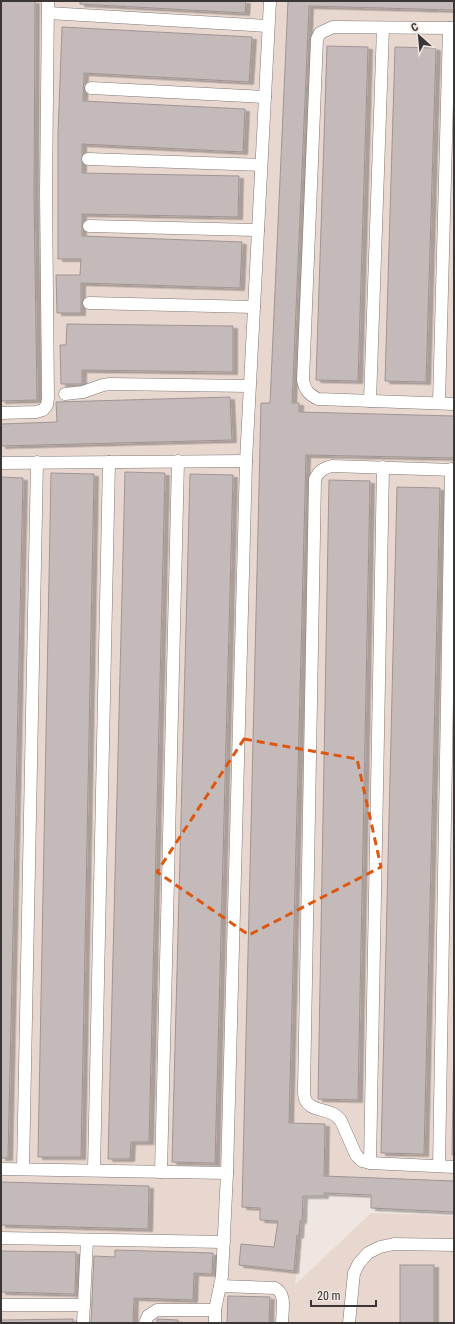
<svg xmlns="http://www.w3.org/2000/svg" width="455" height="1324" viewBox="0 0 455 1324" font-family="'Roboto Condensed',sans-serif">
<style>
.built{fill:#e8d7cf}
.building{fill:#c5baba;stroke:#9f9594;filter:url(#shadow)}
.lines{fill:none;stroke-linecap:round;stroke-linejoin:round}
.service-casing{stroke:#807874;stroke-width:13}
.service{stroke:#fff;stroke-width:12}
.marked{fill:none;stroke:#df570e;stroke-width:3;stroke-dasharray:8 5;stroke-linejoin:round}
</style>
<defs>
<filter id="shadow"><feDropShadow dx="4.5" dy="2.5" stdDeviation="0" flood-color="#0004"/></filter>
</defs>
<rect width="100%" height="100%" fill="#efe5e1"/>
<path class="built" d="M1,1h453v1211l-83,-4v-13l-47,-2v3h-21l-1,25 -7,64 76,-72 83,3v107h-453z"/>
<g class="building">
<path d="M1,1h34l-1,194 3,205 -36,1z"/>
<path d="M80,1h166l-1,12 -165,-9z"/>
<path d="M288,1h166v9l-145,-4 -17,397h7v9l155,4v42l-148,-3 -17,668 36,1 -1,52 130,5v31l-83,-4v-13l-47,-2v3h-21l-1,25h-2l-1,15 -2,-1 -3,36 -55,-6 2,-21 33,3 4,-26 -18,-1v-12l-18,-1 19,-804h9z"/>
<path d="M62,27l190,10 -3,45 -165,-9 -1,28 162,8 -2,43 -161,-8v29l157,3 -1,41 -156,-3v22l160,6 -2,46 -159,-5v30h-24l-1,-38h24l1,-16h-23v-125z"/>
<path d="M327,46l41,1 -10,334 -42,-1z"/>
<path d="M395,47l41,1 -10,334 -41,-1z"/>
<path d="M67,324l166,2v46l-151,-2v14h-21l-1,-39h6z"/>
<path d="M230,397l2,43 -231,6v-22l56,-2 -1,-20z"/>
<path d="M125,472l40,1 -16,669h-18l-1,17h-22z"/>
<path d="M51,473l43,1 -13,683h-43z"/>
<path d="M190,474l43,1 -18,688 -43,-1z"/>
<path d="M1,477l22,1 -15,680h-7z"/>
<path d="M329,480l41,1 -12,619 -40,-1z"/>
<path d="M397,487l43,1 -16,666 -43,-1z"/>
<path d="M454,1032v123h-2z"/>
<path d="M1,1182l148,4 -1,43 -147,-4z"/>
<path d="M115,1250l98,3 -1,21 -18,-1 -1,27 -59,-2 -1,25h-42l3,-67 21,1z"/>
<path d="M1,1251l75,1 -1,42 -74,-2z"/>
<rect x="400" y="1265" width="34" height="58"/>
<path d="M228,1296l42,1 -1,26h-42z"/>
<path d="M73,1319v4h-72v-3z"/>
<path d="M157,1319l21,1v3h-21z"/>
</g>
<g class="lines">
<defs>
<g id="service">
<path d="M48,13l220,13"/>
<path d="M454,28l-121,-1 -13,6 -3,6 -14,341c2,10 5,14 15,19l136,5"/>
<path d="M91,88l174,9"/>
<path d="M88,159l173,6"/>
<path d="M89,226l169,4"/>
<path d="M89,303l165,4"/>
<path d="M65,394l18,-2 20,-7 7,-1 139,2"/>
<path d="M370,401l13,-373"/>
<path d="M439,403l10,-375"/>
<path d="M1,413l35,-1 7,-2 4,-5 1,-7 -2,-206 2,-191"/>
<path d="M1,463l245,-2"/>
<path d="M454,470l-122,-4c-9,2 -13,5 -17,13l-11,612c0,3 1,8 2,10 7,12 26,6 35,20l15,34 6,6 8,2 84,4"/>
<path d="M370,1163l13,-696"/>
<path d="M439,1166l12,-697"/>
<path d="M1,1169l226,4"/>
<path d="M23,1169l14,-707"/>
<path d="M94,1170l15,-708"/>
<path d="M161,1172l17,-711"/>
<path d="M1,1238l223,4"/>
<path d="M220,1286l55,2c12,6 7,23 7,35"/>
<path d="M1,1305h83"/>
<path d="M83,1323l4,-83"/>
<path d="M145,1323l3,-7 9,-6h58"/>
<path d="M215,1323v-13l7,-34 5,-103 19,-712 24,-460"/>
<path d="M349,1323l5,-50 5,-10 9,-10 12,-6 14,-3 60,1"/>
</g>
</defs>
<use href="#service" class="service-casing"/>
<use href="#service" class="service"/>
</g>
<path class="marked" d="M244,739l113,20 24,108 -132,68 -92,-63z"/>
<rect width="455" height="1324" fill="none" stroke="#3a3635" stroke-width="4"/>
<g transform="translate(419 36) rotate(333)" stroke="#efe5e1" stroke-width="3" paint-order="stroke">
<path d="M0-3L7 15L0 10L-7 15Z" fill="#3a3635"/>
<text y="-6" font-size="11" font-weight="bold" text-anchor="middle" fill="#3a3635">С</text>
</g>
<path d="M311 1300v6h65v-6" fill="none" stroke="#3a3635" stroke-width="2"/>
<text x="317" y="1300" font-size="12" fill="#3a3635" stroke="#efe5e1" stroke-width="3" paint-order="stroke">20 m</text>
</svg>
